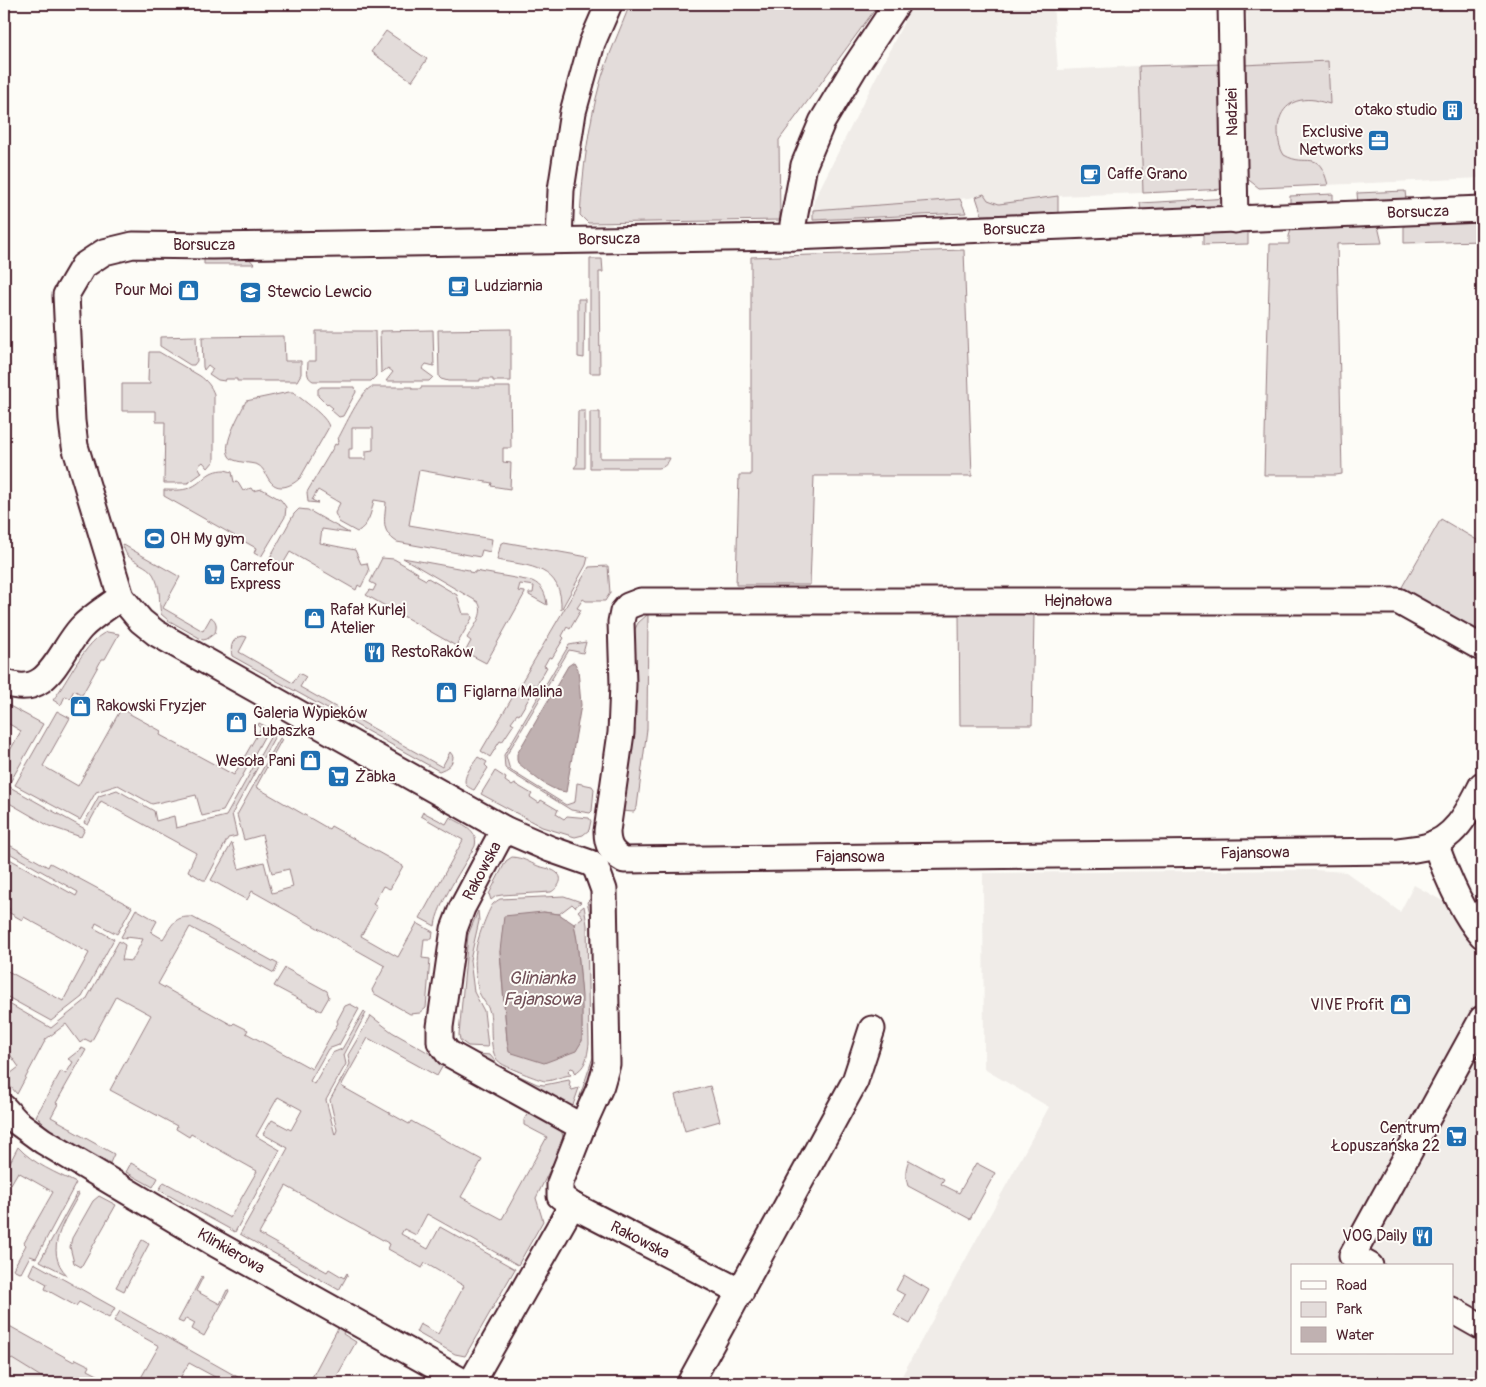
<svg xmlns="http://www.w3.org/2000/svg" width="1486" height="1387" viewBox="0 0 1486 1387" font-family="Pangolin,sans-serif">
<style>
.built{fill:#f0ece8;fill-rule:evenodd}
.green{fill:#e3dcda;stroke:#967e82;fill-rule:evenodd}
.water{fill:#c0b1b1;stroke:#91777b}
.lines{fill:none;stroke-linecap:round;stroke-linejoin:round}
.minor-casing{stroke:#4a1f2b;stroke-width:29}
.minor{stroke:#fdfcf7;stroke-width:25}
.labels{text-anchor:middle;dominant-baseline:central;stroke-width:4;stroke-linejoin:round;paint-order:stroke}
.poi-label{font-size:16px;fill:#4a1f2b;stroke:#fdfcf7;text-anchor:start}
.street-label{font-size:16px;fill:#4a1f2b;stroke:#fdfcf7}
.water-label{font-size:18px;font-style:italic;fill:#73525a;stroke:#fdfcf7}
</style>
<rect width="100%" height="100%" fill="#fdfcf7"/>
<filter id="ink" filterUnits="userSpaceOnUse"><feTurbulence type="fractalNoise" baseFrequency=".02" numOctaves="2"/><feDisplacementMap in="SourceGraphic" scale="10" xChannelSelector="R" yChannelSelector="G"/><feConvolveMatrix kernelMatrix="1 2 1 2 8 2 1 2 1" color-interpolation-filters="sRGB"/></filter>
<g filter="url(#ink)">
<g class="built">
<path d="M913,4h140l5,66 81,-4 4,127 -85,3 -59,8 -11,-4 -4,-6 -14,4 -157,12 1,-10z"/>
<path d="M1242,4h240v174l-223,10 -14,-11 -2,-137 4,-4v-22l-5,-3z"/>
<path d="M1314,870l32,2 54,40 14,-27 68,38v460h-584l151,-276 -65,-38 -1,-196zM1292,1266h160v87h-160z"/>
<path d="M4,1346l59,37h-59z"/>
</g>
<g class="green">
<path d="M630,4h249l-100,136 1,80 -192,3 -8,-8c3,-45 8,-89 20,-132 8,-27 20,-53 30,-79z"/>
<path d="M386,31l41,28 -15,22 -41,-29z"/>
<path d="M1328,61l2,43c-5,-1 -10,-3 -15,-4 -22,-3 -36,8 -37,29 0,10 1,18 6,26 24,14 34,-9 44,30l-69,3 -14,-11 -2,-112z"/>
<path d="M1224,64l1,125 -82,4 -4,-127z"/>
<path d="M1405,191l1,8 -3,3 -45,2 -1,-11z"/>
<path d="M984,194l4,6 11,4 59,-8v17l-76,2 -6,-18z"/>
<path d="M1333,194v8l-3,3 -40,-1v-8z"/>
<path d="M1230,198l-3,12 -84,3 -2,-3 -1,-7z"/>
<path d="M960,199l6,14 -153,7v-10z"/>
<path d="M1482,220v21l-78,2v-18l4,-2z"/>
<path d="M1375,224l3,2 4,17 -45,1 5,230 -6,1h-72l6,-231h19v-8l3,-9z"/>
<path d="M1245,230l3,2v12l-45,1v-10l1,-4z"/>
<path d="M964,250l8,226h-158l-4,109h-74l3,-110h12v-218z"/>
<path d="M246,255l8,9h-50v-8z"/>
<path d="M590,259h12l1,13h-4l1,101h-10z"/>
<path d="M578,299h7l-1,59 -6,-1z"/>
<path d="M511,329v52h-18v-2h-13v2h-32l-7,-2 -2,-2 -1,-47z"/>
<path d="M433,330l1,36 -8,-2 -4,5 11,8 -4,4h-43l7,-9 -5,-4 -7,5 -1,-42z"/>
<path d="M316,331h59l1,45 -5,5h-58c-8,-4 -5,-12 -5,-20h8z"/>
<path d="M196,336l1,25 -3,4h-4l-30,-19v-9z"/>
<path d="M284,336l1,25h16v13l-4,7h-60v-2h-11l-1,2 -7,-1 -9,-6 4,-5 -5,-4 -4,5 -1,-3 -1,-30z"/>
<path d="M149,352h10l41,24c7,5 11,10 14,18v67l-6,7 -5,-6 -5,4 4,7 -14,10h-24l1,-61h-9v-11h-34v-27h28v-2l-2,-1z"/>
<path d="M321,387h34l1,5 -13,24 -4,1 -8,-7 2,-2 -5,-4 -1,1 -9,-9v-7z"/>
<path d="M371,387h41v2h9v-2h89l1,61h-8v14l8,1 -1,26 -19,-3 1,-3 -73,-13 -10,55 83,14 -2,13 -8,-2 -2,7 -83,-15c-17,-11 -12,-23 -11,-40l-12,-2c-3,13 -5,25 -17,32l-18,-10 -4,-9 5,-10 -22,-13 -6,10 6,3 -10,-1 -1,-10 26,-44 2,-4 2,1 2,-5 -1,-1c7,-13 22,-46 33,-52zM352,428h21v22l-7,1v8h-17v-10h3z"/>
<path d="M289,392h4c9,8 34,24 36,35l-29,51c-8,8 -22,14 -30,3 -4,-5 -6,-13 -12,-16 -7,-3 -26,-2 -29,-9 -7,-12 11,-42 17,-55z"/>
<path d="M578,411h7v57h-11l3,-4z"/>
<path d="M590,412h10v46h70c-2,5 -5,9 -11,10h-69z"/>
<path d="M225,470l7,2 2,10 3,-1 6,10 8,-3 2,3 9,-2 19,11 5,7 -1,10 -24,40 -7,-4 2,-5 -92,-52v-6c8,0 18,1 25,-2 16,-6 16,-18 36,-18z"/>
<path d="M299,509l9,1 41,23 -27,-4 -2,14 35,7 6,14 6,-1 2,8 -8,16 -3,-2 -2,5 -66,-38 -10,17 -12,-8 26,-47z"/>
<path d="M1441,519l41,24v91l-73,-41 -7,-6z"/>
<path d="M504,542l84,15 -2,8 -25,45c2,-44 -31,-44 -64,-50l4,-17h2z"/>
<path d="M122,544l58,33 -17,31 40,23 8,-14c6,4 6,9 4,16l-8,6 -4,1 -35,-20 -7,-6c-3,-15 1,-25 -8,-40 -6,-9 -18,-11 -26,-19 -2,-3 -3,-7 -5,-11z"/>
<path d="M382,558l12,1 24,14 -1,2 9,5 2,-2 29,17 6,19h8l1,4 -16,28 -90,-51 4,-5 3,1 3,-6 -6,-3z"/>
<path d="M403,558l66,12v2l6,1v-2l57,10c10,4 14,13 15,24l-18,-10v-2h4l1,-7 -14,-2 -2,7 7,1v1l-39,70 -21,-11 6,-11 -4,-3c6,-11 19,-24 11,-36z"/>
<path d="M608,566l2,27 -5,8h-19l-3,-2 -6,9 4,2 -11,19 -3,-2 -5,9 2,2 -12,20 -3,-1 -5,9 3,1 -11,19 -3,-2 -5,9 3,2 -12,20 -2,-1 -6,8 3,2 -12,18 -2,-1 -10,16 -9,-6 108,-184z"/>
<path d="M959,613l75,1 -2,111h-72z"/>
<path d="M648,614l-1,115 -10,78 -3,5 -13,-1 13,-180 4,-8z"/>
<path d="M107,632l12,2 -14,25h-3l-20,36 -8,-5 -4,8 -5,-2 -4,9 -8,-5c14,-17 33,-61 54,-68z"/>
<path d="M243,636l4,1 -8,15 54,31 6,-10 7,4 -6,10 142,80 8,-15 3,4c0,9 -6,12 -14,15l-207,-115c-2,-10 0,-18 11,-20z"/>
<path d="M586,642l-3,11 -14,-3 -63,106 4,14 56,35 9,-3 2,-19 15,3 2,3 -2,22 -2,2 -19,-3 -61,-38 -5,-4 -1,-13 65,-110z"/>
<path d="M4,703l39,21 -35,62 77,43 -4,8 -32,-11 -45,-26v-39l17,-30 -17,-10z"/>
<path d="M121,709l40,22 -1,4 74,40 27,-47 -3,-2 1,-3 10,5 -46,83 -21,5 -6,-21 -25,6 -1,-1 -18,4 -34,-19 -22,7 -16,28 -65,-35 42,-74 13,7 -27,48 35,20z"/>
<path d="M272,734l3,2 -43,78 5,22 -9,2 -22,42h-3l-15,-9 8,-18 -95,-52 -13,24 -4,-2 15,-27 18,-6 37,21 2,10 18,-5 2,12 50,-12z"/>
<path d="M280,738l2,1 -26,48 73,42 2,-3 72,40 -13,23 -7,-3 -10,18 4,3 -16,29 37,21 19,-34 16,9 -1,7h-8l-2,19 8,1 -4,49 -6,5 -10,1 -37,-21 -1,-3 13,-24 -133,-75 -5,9 -36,-20 21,-37 7,26 25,-7 8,31 21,-6 -4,-18 -17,4 -10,-38 -18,5 -7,-25z"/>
<path d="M478,757l9,5 -2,3 3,3 -14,22c-1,0 -6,-3 -7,-4 -7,-7 7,-23 11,-29z"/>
<path d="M495,771l11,7 -1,3 7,5 3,-2 17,10 -2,3 9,6 2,-3 17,10 -2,4 8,5 3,-3 22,2 2,3 -2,9 -6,5 -8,2 -33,-10 -61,-33z"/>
<path d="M423,812l23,12 4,-7c11,7 29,12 25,29 -11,20 -38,59 -40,80l-15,-8 43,-78 -42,-24z"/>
<path d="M4,842l44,25 2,-4 82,44 -15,27 -21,-11 -2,5 20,11 -32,58 -31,24 -47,-26v-26l59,32 26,-48 -65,-36 -2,3 -14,-8 2,-3 -6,-4v-49l72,40 2,-4 -74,-42z"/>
<path d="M512,857c12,1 16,5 26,9 6,2 15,3 19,7 8,6 0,16 -6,19l-49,3 -6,1 -5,4 -2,-6 17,-33z"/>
<path d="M564,896l17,6 -6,5 -3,-3 -13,10 -16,-2 -43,39 7,89 75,1c0,-39 -1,-78 -8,-117l9,-7 -5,-6 6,-5 3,19 2,119c-2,14 -3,24 -16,30l2,-2 -1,-3 -3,-1 -3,3 3,4c-10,1 -18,6 -26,6 -6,-1 -38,-14 -43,-17 -15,-9 -9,-37 -12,-51 -2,-9 -10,-15 -12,-24 -2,-12 -4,-27 -2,-39 0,-8 12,-40 17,-46 1,-1 5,-4 7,-5z"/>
<path d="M595,898l3,167 -18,39 -4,4 17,-51 -2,-140 -4,-15 3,-3z"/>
<path d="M136,909l21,12 -6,11 12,7c9,-14 11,-23 29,-22l86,47 -4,9 -84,-46 -32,57 74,41 2,-2 14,7 -2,3 66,36 26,-46 -1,-2 8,-15 5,-2 9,5 -20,36 -11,4 -18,32 4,3 18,-31 10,-4 22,-38 2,2 -22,42 2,9 -20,36 9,35 2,-5 -7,-30 20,-36 -2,-9 23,-39 21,16 53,30 -8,14 -69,-38 -27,48 68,38 2,-3 71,39 -21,37 41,22 45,-82 -23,-12v-5l6,-11c15,9 35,13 33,34l-27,55 7,23 -25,44 -91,-51 -11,21 -12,-6 -3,5 27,15 12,-22 75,42 -50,87 -10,-2 -39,-22 4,-8 18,10 26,-48 -39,-23 -3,5 -34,-19 2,-5 -104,-58 -27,48 68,38 2,-3 15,9 3,-5 1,1 -9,16 -99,-56 48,-86 -25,-14 9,-14 19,10 11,-20 -24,-13 -22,39 24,14 -45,82 -76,-42 5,-8 66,36 27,-47 -66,-37 -2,3 -13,-8 1,-3 -67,-36 41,-75 -35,-19 -25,46 -6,-3 -5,4 -14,-19 -20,15 -29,55 -13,-15v-5l2,3 13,-10 -15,-21v-45l47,27 35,-28 33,-59 6,4 -3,15 10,1 11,-22 -17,-2v2l-5,-2z"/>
<path d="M478,911l1,10 -9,39 4,32 10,19 4,36 -20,-1 -8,-6 -1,-5 9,-100z"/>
<path d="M285,968l42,23 2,6 -8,14 -47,-25z"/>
<path d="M82,1048l4,2 -30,53 2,1 -7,13 20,11v2l43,24 -4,9 -59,-32 -15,-15 25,-45 5,3 7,-12 -5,-3z"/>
<path d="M466,1053l24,2 10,12 37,17 7,1 25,-5 1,2 -1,3 3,5 7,-2 -7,20z"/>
<path d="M710,1086l10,35 -35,10 -10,-36z"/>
<path d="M18,1147c15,17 39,26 58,36l-40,75 -6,-2 -9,17 -8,-4 13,-24 -2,-2 29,-51 -35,-20 -7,12 -7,-4v-6z"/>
<path d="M909,1160l35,19 -3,5 18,9 17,-30 19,10 -25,46 -62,-33c-3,-10 -3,-17 1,-26z"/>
<path d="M131,1163l27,15 -5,9 -27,-15z"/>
<path d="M77,1193l2,1c-13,25 -37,56 -12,81l-27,-14z"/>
<path d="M99,1196l17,9 -35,62 -7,-4 -4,-16 2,-9 21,-37z"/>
<path d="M142,1240l7,4 -25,47 -8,-4z"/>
<path d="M34,1263l81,45 -6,10 -30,-16 -3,4 -31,-17 2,-5 -18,-10z"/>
<path d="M904,1275l25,15 -19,34 -16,-9 11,-20 -9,-5z"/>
<path d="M202,1276l1,1 -7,14 24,13 7,-14 2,1 -25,45 -12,-7 3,-6 -9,-5 -3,5 -5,-2z"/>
<path d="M120,1311l123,69 -1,3h-16l-37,-20 -12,20h-39l21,-37 -45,-25z"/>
<path d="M4,1323l70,39 2,-3 14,7 -2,4 25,13h-62l-47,-29z"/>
<path d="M338,1328l6,4 -1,2 13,8 -23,41h-24z"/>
</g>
<g class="water">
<path d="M574,662l4,7 3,36 -15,87c-19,-2 -34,-18 -48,-29l-1,-3v-6l51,-88z"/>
<path d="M543,912l16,2 15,10 3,16 5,56v45l-6,10 -32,12 -35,-11 -2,-12 -7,-89 4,-35z"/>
</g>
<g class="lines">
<defs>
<g id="minor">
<path d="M1231,4l4,216"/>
<path d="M793,237v-13l11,-59 18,-43 33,-55 42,-63"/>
<path d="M559,240l2,-50 12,-78 19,-69 17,-39"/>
<path d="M1482,648l-84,-47h-757l-13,5 -5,6 -2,10 2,62 -2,49 -14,98c0,14 4,22 17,29l774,-9c9,-1 18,-2 27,-4 31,-8 44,-37 57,-62"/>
<path d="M4,682c44,19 54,-29 77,-54 11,-12 27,-21 40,-31"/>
<path d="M504,829l-42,79 -8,21 -14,98v15l8,11 134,74"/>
<path d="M1435,843c10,28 27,70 47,92"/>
<path d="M4,1108l13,14 26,19 173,103 249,139"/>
<path d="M1370,1266l-18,-10 130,-237"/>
<path d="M741,1292l-169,-87 -12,-9v-13l22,-56 19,-42 6,-21 -3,-174 -8,-22 -6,-5 -40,-14 -46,-20 -348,-196 -15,-12 -20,-24 -46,-151 -3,-25 -6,-126 17,-29 21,-14 29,-7 79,1 581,-9 689,-28"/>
<path d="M1452,1310l30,17"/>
<path d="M471,1383l101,-178"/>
<path d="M690,1383l165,-302 17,-52"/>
</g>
</defs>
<use href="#minor" class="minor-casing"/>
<use href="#minor" class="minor"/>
</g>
</g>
<defs>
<symbol id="building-square" viewBox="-11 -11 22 22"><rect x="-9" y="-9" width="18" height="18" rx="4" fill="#1f6fb2" stroke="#fdfcf7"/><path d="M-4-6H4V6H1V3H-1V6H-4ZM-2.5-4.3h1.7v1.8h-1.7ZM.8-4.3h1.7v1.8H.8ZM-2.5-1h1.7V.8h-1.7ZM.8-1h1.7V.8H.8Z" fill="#fff"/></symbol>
<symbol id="office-square" viewBox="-11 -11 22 22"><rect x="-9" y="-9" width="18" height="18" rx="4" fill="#1f6fb2" stroke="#fdfcf7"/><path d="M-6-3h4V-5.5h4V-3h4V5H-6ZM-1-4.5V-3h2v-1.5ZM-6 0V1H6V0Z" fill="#fff"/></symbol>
<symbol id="cafe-square" viewBox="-11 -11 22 22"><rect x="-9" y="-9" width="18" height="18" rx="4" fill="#1f6fb2" stroke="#fdfcf7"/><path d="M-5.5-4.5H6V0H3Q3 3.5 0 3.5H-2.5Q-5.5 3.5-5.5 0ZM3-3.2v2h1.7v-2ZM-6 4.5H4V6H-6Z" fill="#fff"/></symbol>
<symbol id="shop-square" viewBox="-11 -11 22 22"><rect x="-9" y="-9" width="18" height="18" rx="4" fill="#1f6fb2" stroke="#fdfcf7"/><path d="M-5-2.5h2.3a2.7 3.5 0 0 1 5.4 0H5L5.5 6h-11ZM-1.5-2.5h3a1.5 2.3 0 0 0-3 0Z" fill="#fff"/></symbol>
<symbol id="school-square" viewBox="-11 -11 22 22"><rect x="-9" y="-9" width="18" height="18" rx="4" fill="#1f6fb2" stroke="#fdfcf7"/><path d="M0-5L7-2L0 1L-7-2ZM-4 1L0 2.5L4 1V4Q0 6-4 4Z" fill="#fff"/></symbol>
<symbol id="stadium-square" viewBox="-11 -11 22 22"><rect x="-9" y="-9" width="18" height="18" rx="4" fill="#1f6fb2" stroke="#fdfcf7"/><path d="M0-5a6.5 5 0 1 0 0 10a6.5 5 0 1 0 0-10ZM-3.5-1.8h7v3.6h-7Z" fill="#fff"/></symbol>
<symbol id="supermarket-square" viewBox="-11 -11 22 22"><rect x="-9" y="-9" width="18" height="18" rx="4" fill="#1f6fb2" stroke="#fdfcf7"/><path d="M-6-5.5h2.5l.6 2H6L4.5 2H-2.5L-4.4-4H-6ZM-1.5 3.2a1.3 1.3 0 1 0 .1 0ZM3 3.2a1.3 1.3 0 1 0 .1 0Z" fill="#fff"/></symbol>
<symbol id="restaurant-square" viewBox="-11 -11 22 22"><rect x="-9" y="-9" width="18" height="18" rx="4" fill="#1f6fb2" stroke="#fdfcf7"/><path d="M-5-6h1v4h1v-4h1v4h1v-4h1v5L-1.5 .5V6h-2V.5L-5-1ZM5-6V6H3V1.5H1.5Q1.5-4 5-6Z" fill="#fff"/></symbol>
</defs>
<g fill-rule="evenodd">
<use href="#building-square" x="1440" y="98" width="25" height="25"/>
<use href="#office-square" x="1366" y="128" width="25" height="25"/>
<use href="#cafe-square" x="1078" y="162" width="25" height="25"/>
<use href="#cafe-square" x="446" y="274" width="25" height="25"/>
<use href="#shop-square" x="176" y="278" width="25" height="25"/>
<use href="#school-square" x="238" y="280" width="25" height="25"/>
<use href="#stadium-square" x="142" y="526" width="25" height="25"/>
<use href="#supermarket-square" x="202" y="562" width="25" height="25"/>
<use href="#shop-square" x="302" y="606" width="25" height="25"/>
<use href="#restaurant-square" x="362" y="640" width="25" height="25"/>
<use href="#shop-square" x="434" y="680" width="25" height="25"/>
<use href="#shop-square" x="68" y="694" width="25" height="25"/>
<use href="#shop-square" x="224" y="710" width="25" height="25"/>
<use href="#shop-square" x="298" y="748" width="25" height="25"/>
<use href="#supermarket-square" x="326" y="764" width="25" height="25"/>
<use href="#shop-square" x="1388" y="992" width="25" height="25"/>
<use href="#supermarket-square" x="1444" y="1124" width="25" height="25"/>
<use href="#restaurant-square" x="1410" y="1224" width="25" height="25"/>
</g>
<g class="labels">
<g class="poi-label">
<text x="1437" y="110" text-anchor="end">otako studio</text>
<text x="1363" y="132" text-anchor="end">Exclusive<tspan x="1363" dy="18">Networks</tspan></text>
<text x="1107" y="174">Caffe Grano</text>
<text x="474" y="286">Ludziarnia</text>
<text x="172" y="290" text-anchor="end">Pour Moi</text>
<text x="267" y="292">Stewcio Lewcio</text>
<text x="170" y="539">OH My gym</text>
<text x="230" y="566">Carrefour<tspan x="230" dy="18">Express</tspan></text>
<text x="330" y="610">Rafał Kurlej<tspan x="330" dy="18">Atelier</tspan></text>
<text x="391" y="652">RestoRaków</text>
<text x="463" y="692">Figlarna Malina</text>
<text x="96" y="706">Rakowski Fryzjer</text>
<text x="253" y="713">Galeria Wypieków<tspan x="253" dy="18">Lubaszka</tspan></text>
<text x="295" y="761" text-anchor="end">Wesoła Pani</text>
<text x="355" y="777">Żabka</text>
<text x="1384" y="1005" text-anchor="end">VIVE Profit</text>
<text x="1440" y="1128" text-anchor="end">Centrum<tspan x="1440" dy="18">Łopuszańska 22</tspan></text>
<text x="1407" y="1236" text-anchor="end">VOG Daily</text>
</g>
<g class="street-label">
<text transform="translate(1232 112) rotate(-91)">Nadziei</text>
<text transform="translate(1418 212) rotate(-2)">Borsucza</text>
<text transform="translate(1014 229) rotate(-2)">Borsucza</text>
<text transform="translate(609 239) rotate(-1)">Borsucza</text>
<text x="204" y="245">Borsucza</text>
<text x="1078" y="601">Hejnałowa</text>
<text transform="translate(1255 853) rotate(-1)">Fajansowa</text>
<text x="850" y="857">Fajansowa</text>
<text transform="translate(482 871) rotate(-62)">Rakowska</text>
<text transform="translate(640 1240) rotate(27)">Rakowska</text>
<text transform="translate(231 1251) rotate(30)">Klinkierowa</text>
</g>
<g class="water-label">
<text x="542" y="978">Glinianka<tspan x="542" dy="21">Fajansowa</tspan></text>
</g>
</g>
<rect width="1486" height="1387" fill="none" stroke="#fdfcf7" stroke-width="20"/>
<rect x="10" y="10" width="1466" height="1367" fill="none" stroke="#4a1f2b" stroke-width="2" filter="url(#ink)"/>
<rect x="1291" y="1264" width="162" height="90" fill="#fdfcf7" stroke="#b5a4a5"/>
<rect x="1301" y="1281" width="25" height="8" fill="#fdfcf7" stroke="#b5a4a5"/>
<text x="1336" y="1290" font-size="15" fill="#4a1f2b">Road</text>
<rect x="1301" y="1302" width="25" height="15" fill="#e3dcda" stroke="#b5a4a5"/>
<text x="1336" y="1314" font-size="15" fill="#4a1f2b">Park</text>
<rect x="1301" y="1327" width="25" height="15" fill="#c0b1b1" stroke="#b5a4a5"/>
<text x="1336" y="1340" font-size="15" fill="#4a1f2b">Water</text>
</svg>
